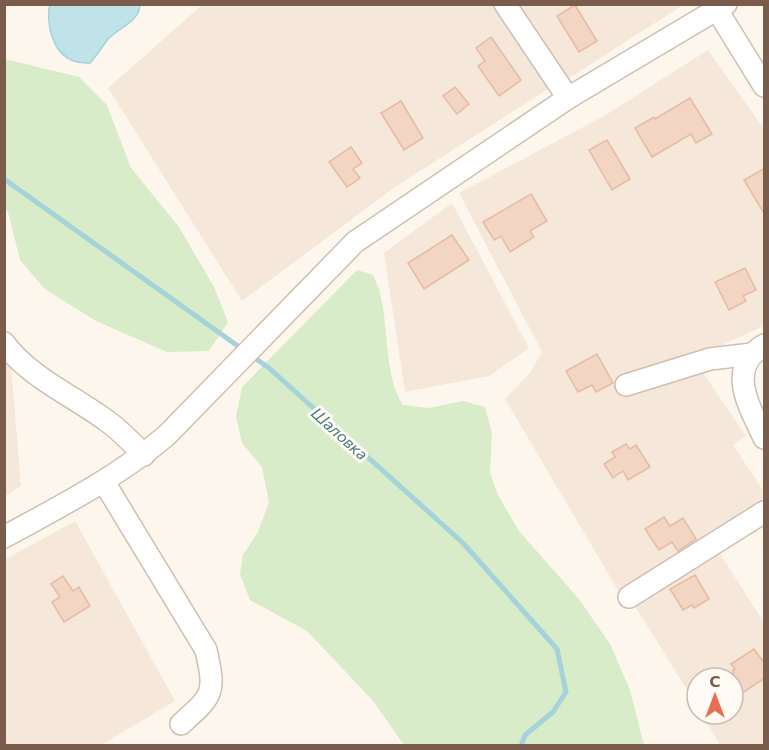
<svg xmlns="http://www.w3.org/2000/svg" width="769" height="750" viewBox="0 0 769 750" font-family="Commissioner,sans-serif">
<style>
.residential{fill:#f5e8da}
.green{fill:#d8ecc9}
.water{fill:#bfe3e8;stroke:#a5d3da;stroke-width:1.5}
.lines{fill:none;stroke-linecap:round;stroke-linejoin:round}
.stream{stroke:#a5d3da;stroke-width:5}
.building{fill:#f3d5c3;stroke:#e6bba3;stroke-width:1.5}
.minor-casing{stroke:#d1beb0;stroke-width:24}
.minor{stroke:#fff;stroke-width:21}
.labels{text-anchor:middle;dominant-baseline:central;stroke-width:6;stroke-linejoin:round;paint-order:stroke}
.water-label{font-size:16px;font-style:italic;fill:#437c86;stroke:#fffaf3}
</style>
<rect width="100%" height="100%" fill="#fdf6ec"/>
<g class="residential">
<path d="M360,4l2,3 4,-3h127l55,85 -156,100 -150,112 -134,-213 94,-83z"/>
<path d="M519,5h164l-114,73z"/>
<path d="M708,50l56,79v197l-42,19 -36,12 -66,27 4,12 75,-29 47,69 -13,9 31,47v10l-145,90 -114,-193 25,-26 12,-21 -83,-159 145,-77z"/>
<path d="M452,203l77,145 -40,28 -84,16 -21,-139z"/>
<path d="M4,357l7,8 10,121 -16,10z"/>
<path d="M75,521l100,180 -74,44h-96l-1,-185z"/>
<path d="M719,552l45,71v122h-44l-19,-31h32v-36h-36v28l-62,-100z"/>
</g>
<g class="green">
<path d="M5,59l74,18 28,28 24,63 48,59 35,60 14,35 -19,29 -42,1 -71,-31 -51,-32 -25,-29 -12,-48 -3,-3z"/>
<path d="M357,270l16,5c3,7 7,15 8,23 8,34 3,77 22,107l26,3 34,-7 22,6 7,26 -2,40 8,22 21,36 60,68 31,45 20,46 14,55h-240l-31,-44 -66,-70 -57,-31 -10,-26 3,-19 15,-23 11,-30 -7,-35 -20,-24 -6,-26 6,-30z"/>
</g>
<path class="water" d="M50,5l90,-1c0,18 -21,23 -32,35 -6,8 -11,16 -18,24 -24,1 -35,-12 -40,-34 -1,-8 -3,-17 0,-24z"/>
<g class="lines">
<g class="stream">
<path d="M4,179l238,170"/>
<path d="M252,356l17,12 194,175 94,106 9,43 -13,20 -28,23 -4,11"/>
</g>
</g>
<g class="building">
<path d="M575,5l22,36 -18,11 -22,-36z"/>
<path d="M491,37l30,43 -22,16 -21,-30 7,-5 -9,-13z"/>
<path d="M455,87l14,17 -12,10 -14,-18z"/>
<path d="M690,98l22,36 -16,9 -5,-9 -39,23 -17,-29 19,-11 1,2z"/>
<path d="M401,101l22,37 -19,12 -23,-37z"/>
<path d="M607,140l23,39 -18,11 -23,-40z"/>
<path d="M351,147l11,16 -9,6 7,9 -13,9 -18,-25z"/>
<path d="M765,168v47l-21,-35z"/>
<path d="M531,194l16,27 -17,10 4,6 -24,15 -9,-16 -7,4 -11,-18z"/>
<path d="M452,235l17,25 -45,29 -16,-26z"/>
<path d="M745,268l11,22 -13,6 3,5 -17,9 -14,-28z"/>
<path d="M597,354l16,29 -17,9 -4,-7 -14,7 -12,-21z"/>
<path d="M626,444l4,5 6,-4 14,22 -22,13 -5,-9 -10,7 -9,-14 11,-7 -3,-5z"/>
<path d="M664,517l6,9 13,-8 13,21 -18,12 -6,-9 -13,8 -14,-21z"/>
<path d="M695,575l14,24 -15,9 -2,-3 -9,5 -13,-21z"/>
<path d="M63,576l10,15 6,-4 11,19 -26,16 -12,-20 8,-5 -9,-13z"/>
<path d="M754,649l11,15v14l-32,21v-29l2,-1 -4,-5z"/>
</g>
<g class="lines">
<defs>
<g id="minor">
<path d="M505,4l63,94"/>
<path d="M717,10l47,76"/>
<path d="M4,343c26,35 68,52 103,78 13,9 25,22 37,34"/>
<path d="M764,345c-39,24 -14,62 0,93"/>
<path d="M626,385l84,-26 42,-5"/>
<path d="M104,482l102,168c10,44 7,45 -25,74"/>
<path d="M4,537c57,-31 114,-60 163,-102l188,-193 213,-144 158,-94"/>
<path d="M629,597l135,-85"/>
</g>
</defs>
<use href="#minor" class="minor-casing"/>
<use href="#minor" class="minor"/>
</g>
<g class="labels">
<g class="water-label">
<text transform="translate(340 433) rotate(42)">Шаловка</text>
</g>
</g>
<rect width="769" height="750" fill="none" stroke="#7a5c4d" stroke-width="12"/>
<g transform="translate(715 696)"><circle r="28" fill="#fffaf3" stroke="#cabbb1" stroke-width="1.5"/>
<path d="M0-4.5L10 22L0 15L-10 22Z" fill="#e76f51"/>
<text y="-9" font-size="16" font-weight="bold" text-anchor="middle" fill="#7a5c4d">С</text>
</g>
</svg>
